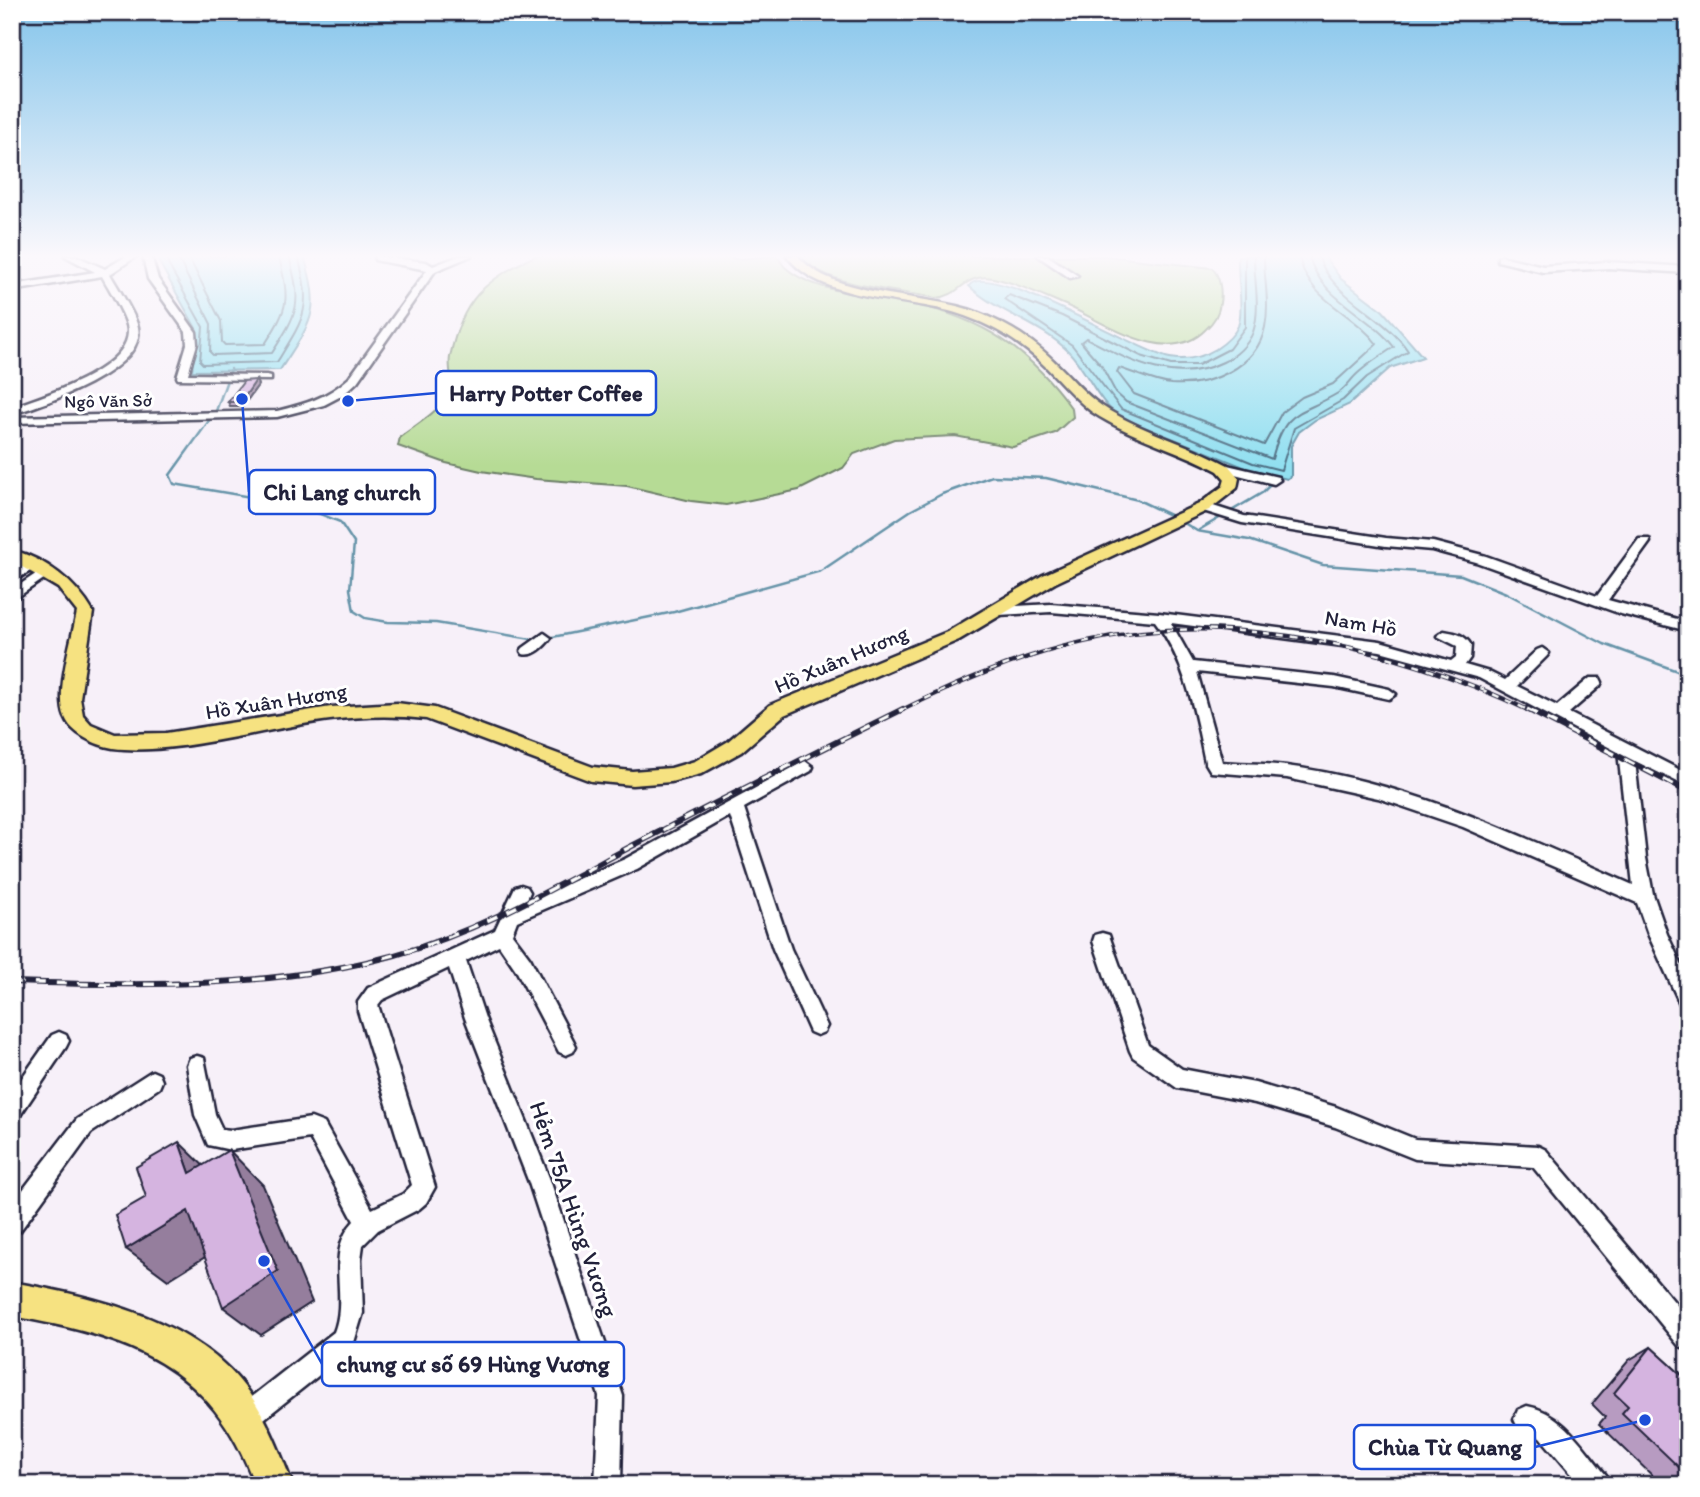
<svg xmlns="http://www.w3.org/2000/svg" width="1700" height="1497" viewBox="0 0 1700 1497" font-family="Itim,sans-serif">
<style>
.green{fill:#b6db95;stroke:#6c7e68;stroke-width:2}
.water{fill:#91dff0;stroke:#6593a8;stroke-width:2}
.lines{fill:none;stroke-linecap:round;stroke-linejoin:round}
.shore{stroke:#4e6e83;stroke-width:2}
.stream{stroke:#6593a8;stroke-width:2.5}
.minor-casing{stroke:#22223b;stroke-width:5}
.major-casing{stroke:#22223b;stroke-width:5}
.highway-casing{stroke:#22223b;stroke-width:5}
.minor{fill:#fff;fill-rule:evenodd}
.major{fill:#f6e281;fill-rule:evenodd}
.highway{fill:#f6e281;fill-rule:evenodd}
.rail-far1-casing{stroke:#22223b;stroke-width:4.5}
.rail-casing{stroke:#22223b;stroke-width:6}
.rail-far1{stroke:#fff;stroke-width:2.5;stroke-dasharray:7;stroke-linecap:butt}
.rail{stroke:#fff;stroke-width:3.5;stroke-dasharray:11;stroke-linecap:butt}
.wall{fill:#b79bc1;stroke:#22223b;stroke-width:2}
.shaded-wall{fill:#957e9d;stroke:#22223b;stroke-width:2}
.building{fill:#d5b4e0;stroke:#22223b;stroke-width:2}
.labels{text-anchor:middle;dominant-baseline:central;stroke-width:6;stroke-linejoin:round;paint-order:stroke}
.far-street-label{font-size:18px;fill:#22223b;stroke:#fff}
.street-label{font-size:21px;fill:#22223b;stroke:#fff}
.near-street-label{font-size:24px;fill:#22223b;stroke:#fff}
.leader{fill:none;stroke:#1d4ed8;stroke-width:2.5}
.callout-dot{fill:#1d4ed8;stroke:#fff;stroke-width:2.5}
.callout{fill:#fff;stroke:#1d4ed8;stroke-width:2.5}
.callout-label{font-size:23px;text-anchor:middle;font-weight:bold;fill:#22223b}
</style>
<rect width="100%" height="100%" fill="#f7f0f9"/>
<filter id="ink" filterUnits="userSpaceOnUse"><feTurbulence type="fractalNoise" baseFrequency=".0143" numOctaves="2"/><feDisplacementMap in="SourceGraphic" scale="14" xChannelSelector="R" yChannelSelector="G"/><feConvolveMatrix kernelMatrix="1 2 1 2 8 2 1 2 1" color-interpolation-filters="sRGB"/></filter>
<g filter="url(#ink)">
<g class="green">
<path d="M535,256h190l11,3 41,-3c3,3 5,9 9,12 28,25 88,28 124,35 73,16 118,45 162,106l1,8 -18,16 -42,14 -58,-11 -61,3 -40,15 -11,14 -44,22 -73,15 -35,-4 -64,-15 -91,-7 -55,-8 -35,-8 -48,-17 2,-9c17,-13 43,-27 50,-48 3,-9 -2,-21 0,-32 12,-57 34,-77 85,-101z"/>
<path d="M801,256h305l106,12c8,8 10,23 8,35 -1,11 -6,19 -15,27 -39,39 -103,-10 -142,-26 -21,-9 -48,-22 -70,-26 -30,-5 -31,18 -57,20 -34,-7 -115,-12 -135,-42z"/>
</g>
<g class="water">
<path d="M163,256h141c18,58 7,66 -24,114l-88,1 5,-41 -38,-68z"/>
<path d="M1238,256h86l17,23 42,32 40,46 -33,11 -40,36 -35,16 -16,12 -8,14v30l-4,3 -36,-9 -129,-52c-25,-15 -34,-47 -54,-67 -28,-28 -70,-38 -99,-65 16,-28 169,66 201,72 17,3 31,0 46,-9 9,-6 18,-13 22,-23 6,-17 -1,-50 0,-70z"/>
</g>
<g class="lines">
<g class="shore">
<path d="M168,256v8l35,63 -3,34 3,3 74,-2c28,-45 35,-53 21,-106"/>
<path d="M177,256l34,68 -1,28 3,3 59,-2c27,-42 30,-48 17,-97"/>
<path d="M188,256l33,65 1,21 3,3 40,-1c25,-39 24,-43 14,-88"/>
<path d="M1245,256v71l-16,22 -31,16h-27l-30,-9 -79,-40 -53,-21 -5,4 68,46 49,64 132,54 28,7 13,-42 49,-28 24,-23 41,-26c-24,-37 -75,-52 -90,-95"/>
<path d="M1254,256c0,24 7,52 -1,76 -5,13 -17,24 -30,30 -49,24 -93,-1 -137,-24l-5,4 20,23 15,28 10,9 146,57c13,-52 28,-43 66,-66 8,-5 13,-14 20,-20 11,-10 24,-18 36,-26 -25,-33 -74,-48 -85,-91"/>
<path d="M1264,256c0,23 6,48 1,71 -8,41 -56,60 -94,57 -18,-2 -35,-11 -52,-16l-2,4 17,22 130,51 18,-33 20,-15 31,-13 44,-40c-25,-33 -70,-44 -78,-88"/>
</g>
<g class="stream">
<path d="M231,369l-15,42 -46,64 4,9 124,21 42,17 14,21 -4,46 4,22 11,7 23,4 48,1 101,17"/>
<path d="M1181,521l16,10 52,9 74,25 138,10 45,18 98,51 84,31"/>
<path d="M1199,530l63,-37 12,-12"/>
<path d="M548,638l126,-26 147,-41 89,-60 32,-17 50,-18 54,2 92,22 36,17"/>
</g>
<defs>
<g id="minor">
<path d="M65,256h11l29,13 22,-13h10l-27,18c8,14 24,38 28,53 9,43 -95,78 -126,87v-7c31,-11 118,-37 116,-77 -1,-13 -19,-41 -26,-54l-90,15v-6l83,-13z"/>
<path d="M143,256h8l7,23 38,53 1,12 -9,30 79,1 4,1v4l-93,-1 -1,-2 10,-33 -1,-12 -38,-53z"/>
<path d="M375,256l51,6 7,4 26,-10h12l-36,15 -78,111 -14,13 -19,10 -47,12 -265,6v-6l265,-6c28,-7 50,-13 72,-33l78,-108 -52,-10z"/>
<path d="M1038,256h10l30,20 -8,2z"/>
<path d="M1501,256l42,10 65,-4 80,5v6l-80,-5 -65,4 -45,-11v-4z"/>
<path d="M1223,464l55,13 2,3 -6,4 -55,-14 -2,-2z"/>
<path d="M1204,503l40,13 142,22 47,4 53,14 111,40 42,-57h10l1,3 -42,58 80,22v9l-67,-17 -145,-52 -44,-12 -46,-4 -144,-23 -42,-13 -2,-3z"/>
<path d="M32,560l7,4 -2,3 -25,15v-10z"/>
<path d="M46,567l5,1v6l-39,27v-11z"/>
<path d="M1051,604l108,9 221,28 71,20 5,-4 1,-11 -20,-10 7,-5c12,2 20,3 27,14l-1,13 -5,7 24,7 16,8 32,-30 5,-2 7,5 -2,3 -30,30 40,20 33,-28h10l2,4 -2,4 -31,27 119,61v13l-53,-26 11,97 7,36 14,40 21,45v29l-7,-2 -33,-72 -11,-31 -174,-76 -85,-29 -91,-20 -76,-6 -6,-10c-10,-50 -19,-100 -50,-141l-104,-9 -53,3 -7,-4 7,-4zM1171,623l209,28 99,27 139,74 15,133c-111,-49 -225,-103 -347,-119 -21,-3 -43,-2 -64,-4l-25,-90 137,15 55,12 7,-5 -7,-5 -55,-12 -141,-15z"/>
<path d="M544,633l7,5c-6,8 -17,19 -28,16l-2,-3 2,-3z"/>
<path d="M805,761l8,6 -2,4 -67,37 47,141 36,77 -3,6 -7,3 -7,-3 -37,-83 -43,-133 -93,53 -120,52 -5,13 18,24 43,82 3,6 -3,6 -7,3 -7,-3 -43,-82 -17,-25 -33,16 19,57 65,162 73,216 -2,89h-26l4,-89 -71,-216 -63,-162 -16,-50 -67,32 -4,5 57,182 -9,16 -7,6 -41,21 -15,15 -2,14 2,54 -11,36 -97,77 -9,4 -9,-4 -4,-9 4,-9 97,-76c15,-37 -10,-79 20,-111l-44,-83 -79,12 -23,-5 -13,-30 -8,-50 3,-7 7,-2 7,2 11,56 7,15 9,1 80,-12 13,5 48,86 31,-15 9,-9 -54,-174v-9l10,-14 127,-58 20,-43 6,-2 6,2 3,5 -4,9 99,-42z"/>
<path d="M1102,933l7,2 2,6 37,104 34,24 73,14 81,24 79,32 123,7 8,4 142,168v31l-9,-3 -146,-179 -118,-8 -80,-32 -80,-24 -78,-15 -44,-31 -3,-6 -37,-110 2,-6z"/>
<path d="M59,1032l7,3 3,6 -3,6 -47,70 -7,3v-28l40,-57z"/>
<path d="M152,1071l7,3 3,7 -3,7 -68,45 -71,98 -8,3v-30l65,-85z"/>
<path d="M1527,1406c36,6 58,44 80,70l4,9h-30l-41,-48 -22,-9 -4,-9 4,-9z"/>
</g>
<path id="major" d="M787,256h11c35,42 126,37 176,55 30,11 58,28 81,51 16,15 29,32 47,44 39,26 85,37 126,59l11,13 -2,10 -28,22 -154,73 -96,57 -175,75 -43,37 -40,22 -30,8 -39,3 -41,-4 -165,-62c-32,-4 -64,-3 -96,1 -63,8 -157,36 -217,28 -17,-3 -42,-14 -48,-31 -10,-24 7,-78 12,-105l-19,-24 -46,-27v-11c34,9 64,32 81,62l-13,86 3,17 8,9 24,10 51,-1 165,-26 66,-4 38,5 158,59 39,4 39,-3 24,-7 32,-19 43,-37 177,-73 96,-57 156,-71 24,-18 2,-7 -7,-8c-41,-22 -87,-33 -126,-59 -17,-13 -31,-30 -46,-45 -23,-23 -50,-40 -81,-51 -53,-20 -142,-12 -178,-60z"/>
<path id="highway" d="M12,1282c83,15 186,37 237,111 20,29 31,60 44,92h-38c-44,-121 -125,-148 -243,-169z"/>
</defs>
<use href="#minor" class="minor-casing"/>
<use href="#major" class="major-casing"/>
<use href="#highway" class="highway-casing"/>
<use href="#minor" class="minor"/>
<use href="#major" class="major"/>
<use href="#highway" class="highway"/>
<defs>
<path id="rail-far1" d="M900,711c59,-29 119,-55 183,-69 146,-34 314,5 447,69"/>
<g id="rail">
<path d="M1527,709l161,83"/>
<path d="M12,982c127,4 259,7 383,-27 85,-24 158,-67 235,-108 91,-47 182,-93 273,-138"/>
</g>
</defs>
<use href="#rail-far1" class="rail-far1-casing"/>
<use href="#rail" class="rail-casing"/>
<use href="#rail-far1" class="rail-far1"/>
<use href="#rail" class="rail"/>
</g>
<g class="wall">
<path d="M256,380l2,5 -15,21h-13l-2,-4z"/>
<path d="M1651,1347l32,29 5,-3v112h-26l-63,-61 6,-7 -13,-13 37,-44z"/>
</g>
<g class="shaded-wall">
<path d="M256,380l2,5 -15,21 -2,-4z"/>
<path d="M179,1142l36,35 -25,-4z"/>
<path d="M229,1150l34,35 49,117 -51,33 -38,-28z"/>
<path d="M188,1211l38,33 -58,36 -42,-31z"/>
</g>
<g class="building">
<path d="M256,380l-15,22h-13l16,-21z"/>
<path d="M179,1142l11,31 39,-23 49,121 -55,36 -35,-96 -62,38 -11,-34 31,-18 -10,-30z"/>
<path d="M1651,1347l34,31 3,-4v102l-66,-63 6,-7 -14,-13z"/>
</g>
</g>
<linearGradient id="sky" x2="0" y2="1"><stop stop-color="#85c5eb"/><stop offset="0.55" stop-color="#fbf8fc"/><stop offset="1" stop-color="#fbf8fc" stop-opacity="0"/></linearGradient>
<rect width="1700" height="466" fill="url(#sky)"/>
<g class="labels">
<g class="far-street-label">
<text transform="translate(108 401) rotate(-1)">Ngô Văn Sở</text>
</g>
<g class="street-label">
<text transform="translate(1361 623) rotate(10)">Nam Hồ</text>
<text transform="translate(841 659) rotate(-23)">Hồ Xuân Hương</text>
<text transform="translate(276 701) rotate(-9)">Hồ Xuân Hương</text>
</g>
<g class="near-street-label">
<text transform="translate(574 1209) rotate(71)">Hẻm 75A Hùng Vương</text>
</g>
</g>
<path class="leader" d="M348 401L436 393M242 399L249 492M264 1261L322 1364M1645 1420L1535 1447"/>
<g class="callout-dot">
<circle cx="348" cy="401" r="7"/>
<circle cx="242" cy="399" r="7"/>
<circle cx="264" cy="1261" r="7"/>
<circle cx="1645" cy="1420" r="7"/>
</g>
<g class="callout">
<rect x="436" y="371" width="220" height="44" rx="7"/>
<rect x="249" y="470" width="186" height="44" rx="7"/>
<rect x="322" y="1342" width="302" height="44" rx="7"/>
<rect x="1354" y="1425" width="181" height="44" rx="7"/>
</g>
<g class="callout-label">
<text x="546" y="401">Harry Potter Coffee</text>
<text x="342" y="500">Chi Lang church</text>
<text x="473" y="1372">chung cư số 69 Hùng Vương</text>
<text x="1445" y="1455">Chùa Từ Quang</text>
</g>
<rect width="1700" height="1497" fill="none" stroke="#fff" stroke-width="42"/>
<rect x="21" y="21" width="1658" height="1455" fill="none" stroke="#22223b" stroke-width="2.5" filter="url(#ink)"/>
</svg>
